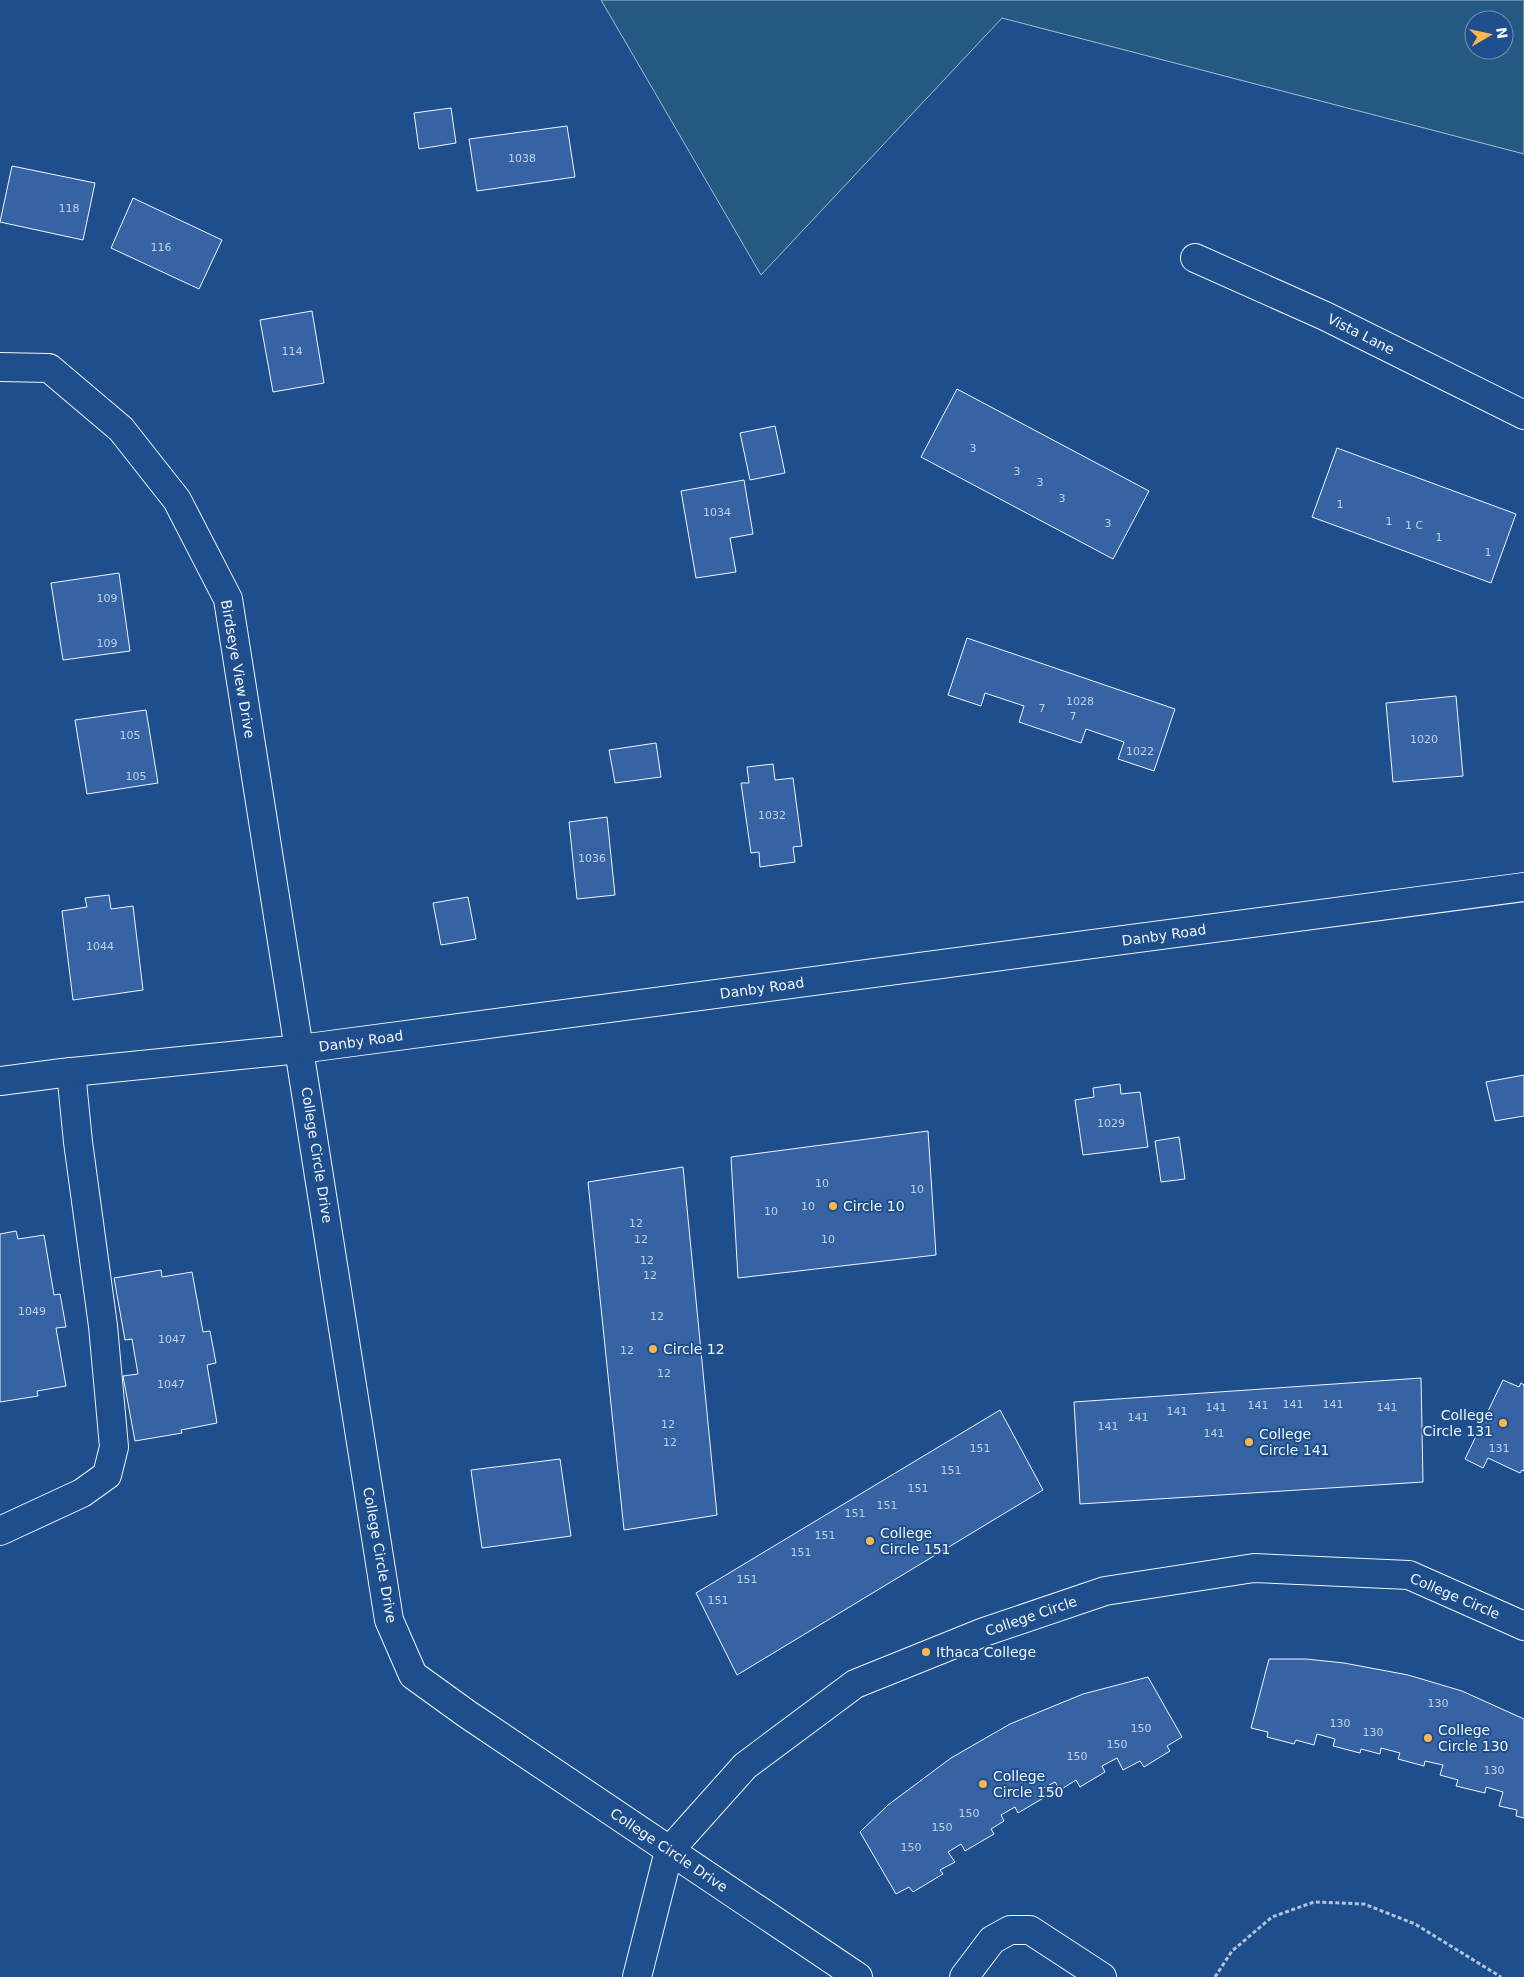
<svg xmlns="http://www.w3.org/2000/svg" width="1524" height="1977" viewBox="0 0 1524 1977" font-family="'DejaVu Sans',sans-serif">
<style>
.green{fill:#245a82;stroke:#a8bbd7;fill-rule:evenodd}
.building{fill:#3563a3;stroke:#f2f6ff}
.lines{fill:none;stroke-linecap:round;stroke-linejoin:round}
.minor-casing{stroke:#f2f6ff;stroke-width:30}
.major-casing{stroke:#f2f6ff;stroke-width:30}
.path{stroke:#b3c4dc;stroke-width:3;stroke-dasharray:4 2.5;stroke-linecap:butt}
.minor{stroke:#1f4e8c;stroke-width:28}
.major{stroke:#1f4e8c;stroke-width:28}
.poi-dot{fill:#ffb74d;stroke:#1f4e8c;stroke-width:2}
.labels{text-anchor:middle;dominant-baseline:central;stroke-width:4;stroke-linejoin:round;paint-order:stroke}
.number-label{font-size:11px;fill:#c3d1e8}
.street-label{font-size:14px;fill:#f2f6ff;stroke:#1f4e8c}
.poi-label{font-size:14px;fill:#f2f6ff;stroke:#1f4e8c;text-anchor:start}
</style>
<rect width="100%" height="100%" fill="#1f4e8c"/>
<path class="green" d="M601,0h923v154l-522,-136 -241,257zM1474,20h30v30h-30z"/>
<g class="building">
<path d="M451,108l5,35 -37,6 -5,-36z"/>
<path d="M567,126l8,51 -98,14 -8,-52z"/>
<path d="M12,166l83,17 -12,57 -83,-18z"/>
<path d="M133,198l89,42 -23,49 -88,-41z"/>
<path d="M312,311l12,72 -51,9 -13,-72z"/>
<path d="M957,389l192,102 -36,68 -192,-102z"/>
<path d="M775,426l10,47 -35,7 -10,-47z"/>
<path d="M1337,448l179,66 -25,69 -179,-66z"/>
<path d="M744,480l9,54 -23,4 6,34 -40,6 -15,-87z"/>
<path d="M119,573l11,78 -67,9 -12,-77z"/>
<path d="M967,638l208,71 -21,62 -36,-12 6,-17 -38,-13 -5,14 -62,-21 5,-16 -39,-13 -4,13 -33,-11z"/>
<path d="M1456,696l7,80 -70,6 -7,-79z"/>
<path d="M146,710l12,73 -71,11 -12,-74z"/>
<path d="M656,743l5,34 -46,6 -6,-33z"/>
<path d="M773,764l2,16 18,-2 9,68 -9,1 2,15 -35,5 -1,-15 -8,1 -10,-70h8l-2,-16z"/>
<path d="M607,817l8,78 -38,4 -8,-77z"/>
<path d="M109,895l2,14 22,-3 10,84 -70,10 -11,-89 25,-4 -2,-9z"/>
<path d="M468,897l8,42 -35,6 -8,-42z"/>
<path d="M1524,1075v41l-29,5 -9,-39z"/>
<path d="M1120,1084l1,10 19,-2 8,55 -65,8 -8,-55 19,-3 -1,-9z"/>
<path d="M928,1131l8,124 -198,23 -7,-121z"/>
<path d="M1179,1137l6,42 -24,3 -6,-41z"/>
<path d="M683,1167l34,348 -93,15 -36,-348z"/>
<path d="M16,1231l2,8 26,-4 10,60 6,-1 6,33 -10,1 10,58 -29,5 1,5 -38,6v-168z"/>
<path d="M161,1270l1,7 30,-5 11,60 7,-1 6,32 -9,2 10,58 -36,7 1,3 -47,8 -12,-65 15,-2 -6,-35 -7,1 -11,-62z"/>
<path d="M1421,1378l2,104 -343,22 -6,-102z"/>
<path d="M1503,1380l16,7 2,-4 3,2v86l-2,-1 -2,3 -32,-15 -5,10 -18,-9z"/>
<path d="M1000,1410l43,80 -306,185 -41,-82z"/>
<path d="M560,1459l11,77 -89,12 -11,-78z"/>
<path d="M1269,1659h37l38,4 64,12 54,16 62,28v99l-8,-2 1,-6 -18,-4 4,-14 -17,-5 -1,6 -29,-7 2,-6 -18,-5 3,-10 -18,-4 -1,5 -26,-7 2,-6 -19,-5 -1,6 -19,-5 -1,4 -27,-7 2,-7 -18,-5 -3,11 -18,-5 -2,4 -27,-7 1,-5 -17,-4z"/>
<path d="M1148,1677l34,60 -15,9 3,5 -26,16 -4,-6 -17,9 -6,-12 -15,8 3,6 -25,15 -4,-7 -16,10 -5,-8 -15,8 5,7 -27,16 -3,-6 -14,8 3,6 -13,8 3,5 -29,17 -4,-7 -13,8 7,10 -15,8 3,4 -30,18 -4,-5 -13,7 -36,-62 28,-27 63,-47 59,-34 73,-30z"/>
</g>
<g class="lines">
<defs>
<g id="minor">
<path d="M1195,258l130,58 199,99"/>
<path d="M0,367l49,1 72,61 56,71 51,99 161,1021 24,55 54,39 391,263"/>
<path d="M0,1531l82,-38 25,-18 7,-28 -11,-121 -25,-184 -7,-70"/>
<path d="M637,1977l32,-126 76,-85 110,-82 129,-52 121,-41 149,-23 155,7 115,51"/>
<path d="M964,1977l28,-37 18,-10h20l72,47"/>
</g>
<path id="major" d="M0,1081l62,-8 238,-24 1224,-162"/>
</defs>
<use href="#minor" class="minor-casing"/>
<use href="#major" class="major-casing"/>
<path class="path" d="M1215,1977l17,-26 40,-34 42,-15 50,2 51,20 86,53"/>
<use href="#minor" class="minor"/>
<use href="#major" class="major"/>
</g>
<g class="poi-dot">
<circle cx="833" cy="1206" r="5"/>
<circle cx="653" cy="1349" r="5"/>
<circle cx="1503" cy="1423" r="5"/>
<circle cx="1249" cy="1442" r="5"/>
<circle cx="870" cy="1541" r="5"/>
<circle cx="926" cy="1652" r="5"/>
<circle cx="1428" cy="1738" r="5"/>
<circle cx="983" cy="1784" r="5"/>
</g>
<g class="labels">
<g class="number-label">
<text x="522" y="158">1038</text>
<text x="69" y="208">118</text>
<text x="161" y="247">116</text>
<text x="292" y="351">114</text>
<text x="973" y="448">3</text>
<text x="1017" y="471">3</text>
<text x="1040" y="482">3</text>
<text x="1062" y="498">3</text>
<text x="1340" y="504">1</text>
<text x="717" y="512">1034</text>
<text x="1389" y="521">1</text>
<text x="1108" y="523">3</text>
<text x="1414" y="525">1 C</text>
<text x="1439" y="537">1</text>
<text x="1488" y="552">1</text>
<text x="107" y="598">109</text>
<text x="107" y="643">109</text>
<text x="1080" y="701">1028</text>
<text x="1042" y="708">7</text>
<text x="1073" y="716">7</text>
<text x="130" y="735">105</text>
<text x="1424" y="739">1020</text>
<text x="1140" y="751">1022</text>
<text x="136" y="776">105</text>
<text x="772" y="815">1032</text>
<text x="592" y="858">1036</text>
<text x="100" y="946">1044</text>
<text x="1111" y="1123">1029</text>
<text x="822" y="1183">10</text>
<text x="917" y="1189">10</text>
<text x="808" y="1206">10</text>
<text x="771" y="1211">10</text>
<text x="636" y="1223">12</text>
<text x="641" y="1239">12</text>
<text x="828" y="1239">10</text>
<text x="647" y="1260">12</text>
<text x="650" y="1275">12</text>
<text x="32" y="1311">1049</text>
<text x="657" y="1316">12</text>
<text x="172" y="1339">1047</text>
<text x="627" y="1350">12</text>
<text x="664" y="1373">12</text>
<text x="171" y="1384">1047</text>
<text x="1293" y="1404">141</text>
<text x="1333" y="1404">141</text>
<text x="1258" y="1405">141</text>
<text x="1216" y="1407">141</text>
<text x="1387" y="1407">141</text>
<text x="1177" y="1411">141</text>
<text x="1138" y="1417">141</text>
<text x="668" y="1424">12</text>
<text x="1108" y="1426">141</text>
<text x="1214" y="1433">141</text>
<text x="670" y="1442">12</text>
<text x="980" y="1448">151</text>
<text x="1499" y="1448">131</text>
<text x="951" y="1470">151</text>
<text x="918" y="1488">151</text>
<text x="887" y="1505">151</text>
<text x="855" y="1513">151</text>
<text x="825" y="1535">151</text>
<text x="801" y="1552">151</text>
<text x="747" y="1579">151</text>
<text x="718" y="1600">151</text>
<text x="1438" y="1703">130</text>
<text x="1340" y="1723">130</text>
<text x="1141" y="1728">150</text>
<text x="1373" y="1732">130</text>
<text x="1117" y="1744">150</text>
<text x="1077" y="1756">150</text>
<text x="1494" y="1770">130</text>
<text x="969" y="1813">150</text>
<text x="942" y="1827">150</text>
<text x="911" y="1847">150</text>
</g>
<g class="street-label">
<text transform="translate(1361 334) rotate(27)">Vista Lane</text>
<text transform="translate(238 669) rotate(80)">Birdseye View Drive</text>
<text transform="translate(1164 935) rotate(-8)">Danby Road</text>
<text transform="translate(762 988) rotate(-8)">Danby Road</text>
<text transform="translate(361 1041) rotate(-8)">Danby Road</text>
<text transform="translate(317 1155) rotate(81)">College Circle Drive</text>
<text transform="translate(380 1555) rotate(80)">College Circle Drive</text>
<text transform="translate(1455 1596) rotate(23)">College Circle</text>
<text transform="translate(1031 1616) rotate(-19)">College Circle</text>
<text transform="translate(669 1850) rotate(34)">College Circle Drive</text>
</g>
<g class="poi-label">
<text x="843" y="1206">Circle 10</text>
<text x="663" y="1349">Circle 12</text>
<text x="1493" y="1415" text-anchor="end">College<tspan x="1493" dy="16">Circle 131</tspan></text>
<text x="1259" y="1434">College<tspan x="1259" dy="16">Circle 141</tspan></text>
<text x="880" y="1533">College<tspan x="880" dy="16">Circle 151</tspan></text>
<text x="936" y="1652">Ithaca College</text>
<text x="1438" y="1730">College<tspan x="1438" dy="16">Circle 130</tspan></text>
<text x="993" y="1776">College<tspan x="993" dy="16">Circle 150</tspan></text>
</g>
</g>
<g transform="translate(1489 35) rotate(81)"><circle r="24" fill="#1f4e8c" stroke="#7391ba"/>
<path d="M0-4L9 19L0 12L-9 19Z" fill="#ffb74d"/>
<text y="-8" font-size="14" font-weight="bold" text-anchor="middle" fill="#f2f6ff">N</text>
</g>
</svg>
